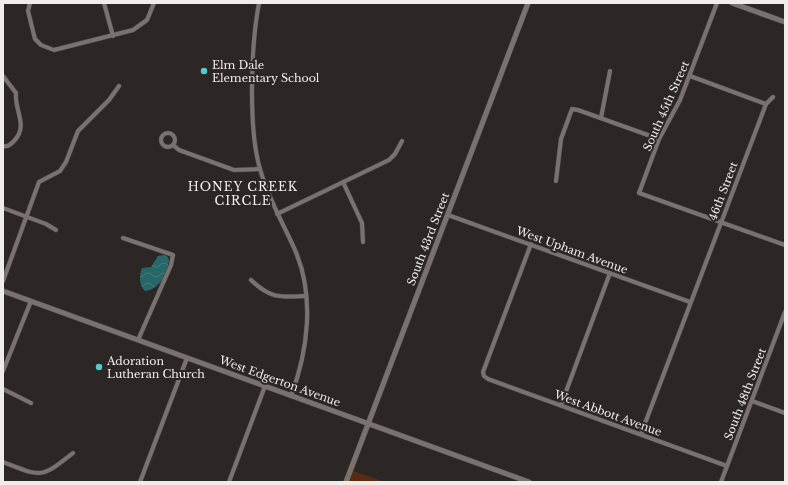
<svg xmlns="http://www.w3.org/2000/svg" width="788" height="485" viewBox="0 0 788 485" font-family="'Libre Baskerville',serif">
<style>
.green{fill:#592b15}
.water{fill:url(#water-waves)}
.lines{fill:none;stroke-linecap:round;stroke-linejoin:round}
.minor-casing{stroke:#4a4442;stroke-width:5}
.tertiary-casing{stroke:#4a4442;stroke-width:6}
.minor{stroke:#79726f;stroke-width:4}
.tertiary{stroke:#79726f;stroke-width:5}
.poi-dot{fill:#51ccd2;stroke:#2c2724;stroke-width:1.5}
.labels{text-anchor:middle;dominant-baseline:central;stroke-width:4;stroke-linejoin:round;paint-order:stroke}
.poi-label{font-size:11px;fill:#f0ecea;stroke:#2c2724;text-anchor:start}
.street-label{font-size:11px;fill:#f0ecea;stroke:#2c2724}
.neighbourhood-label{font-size:12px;letter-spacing:1px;fill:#f0ecea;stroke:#2c2724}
</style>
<defs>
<pattern id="water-waves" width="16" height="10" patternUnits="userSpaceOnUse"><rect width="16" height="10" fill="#266769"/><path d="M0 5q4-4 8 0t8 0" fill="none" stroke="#467d7f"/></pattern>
</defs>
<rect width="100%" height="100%" fill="#2c2724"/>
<path class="green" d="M353,471l32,11h-36z"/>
<path class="water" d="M164,255l3,1 2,4c-1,13 -10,30 -24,31 -6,-5 -6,-16 -3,-23l9,-1 7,-11z"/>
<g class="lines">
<defs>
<g id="minor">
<path d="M30,3l-2,8 7,28 6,6 13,5 79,-20 14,-10 7,-17"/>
<path d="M104,3l9,33"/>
<path d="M259,3c-8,42 -11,125 1,166 8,29 23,54 35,81 20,46 13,101 -4,146"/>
<path d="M717,3l-37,97 -21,39 -20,54 146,52"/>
<path d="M3,76l13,17c-2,17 13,33 -2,48 -4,4 -6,6 -11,5"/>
<path d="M690,76l76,28"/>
<path d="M601,118l9,-47"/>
<circle cx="168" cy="140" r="7"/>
<path d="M173,145l6,5 55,20 26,-1"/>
<path d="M556,181l5,-42 11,-30 6,1 81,29"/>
<path d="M343,182l19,41 1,19"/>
<path d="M3,208l43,16 10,6"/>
<path d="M277,214l112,-54 6,-6 7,-13"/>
<path d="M448,215l242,87"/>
<path d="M123,238l50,17 -2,10 -33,75"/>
<path d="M531,244l-48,128 1,4 4,3 239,87"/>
<path d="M251,280c20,19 29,17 54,16"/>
<path d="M3,281l36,-99 21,-11 6,-9 12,-31 31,-31 10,-14"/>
<path d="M3,371l28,-70"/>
<path d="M3,389l28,14"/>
<path d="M752,401l33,12"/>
<path d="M561,405l49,-132"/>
<path d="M641,434l125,-330 7,-7"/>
<path d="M3,462c39,15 37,17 70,-9"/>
<path d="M140,482l47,-124"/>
<path d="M229,482l36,-96"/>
<path d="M721,482l64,-170"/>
</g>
<g id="tertiary">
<path d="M732,3l53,19"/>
<path d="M3,291l526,191"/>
<path d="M346,482l182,-479"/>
</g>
</defs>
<use href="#minor" class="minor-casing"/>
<use href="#tertiary" class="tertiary-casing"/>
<use href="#minor" class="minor"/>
<use href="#tertiary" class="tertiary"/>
</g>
<g class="poi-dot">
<circle cx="204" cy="71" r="4"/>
<circle cx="99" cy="367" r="4"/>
</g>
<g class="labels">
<g class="poi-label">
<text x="212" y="65">Elm Dale<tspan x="212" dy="13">Elementary School</tspan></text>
<text x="107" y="361">Adoration<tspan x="107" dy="13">Lutheran Church</tspan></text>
</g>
<g class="street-label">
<text transform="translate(666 106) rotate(-66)">South 45th Street</text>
<text transform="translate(723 191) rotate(-69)">46th Street</text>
<text transform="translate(428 239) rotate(-69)">South 43rd Street</text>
<text transform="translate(572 250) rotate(20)">West Upham Avenue</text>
<text transform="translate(280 381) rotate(20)">West Edgerton Avenue</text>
<text transform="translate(745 394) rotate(-69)">South 48th Street</text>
<text transform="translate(608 413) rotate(20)">West Abbott Avenue</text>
</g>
<g class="neighbourhood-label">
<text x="243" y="186">HONEY CREEK<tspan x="243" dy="14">CIRCLE</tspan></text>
</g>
</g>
<rect width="788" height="485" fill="none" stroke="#f0ecea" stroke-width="8"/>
</svg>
